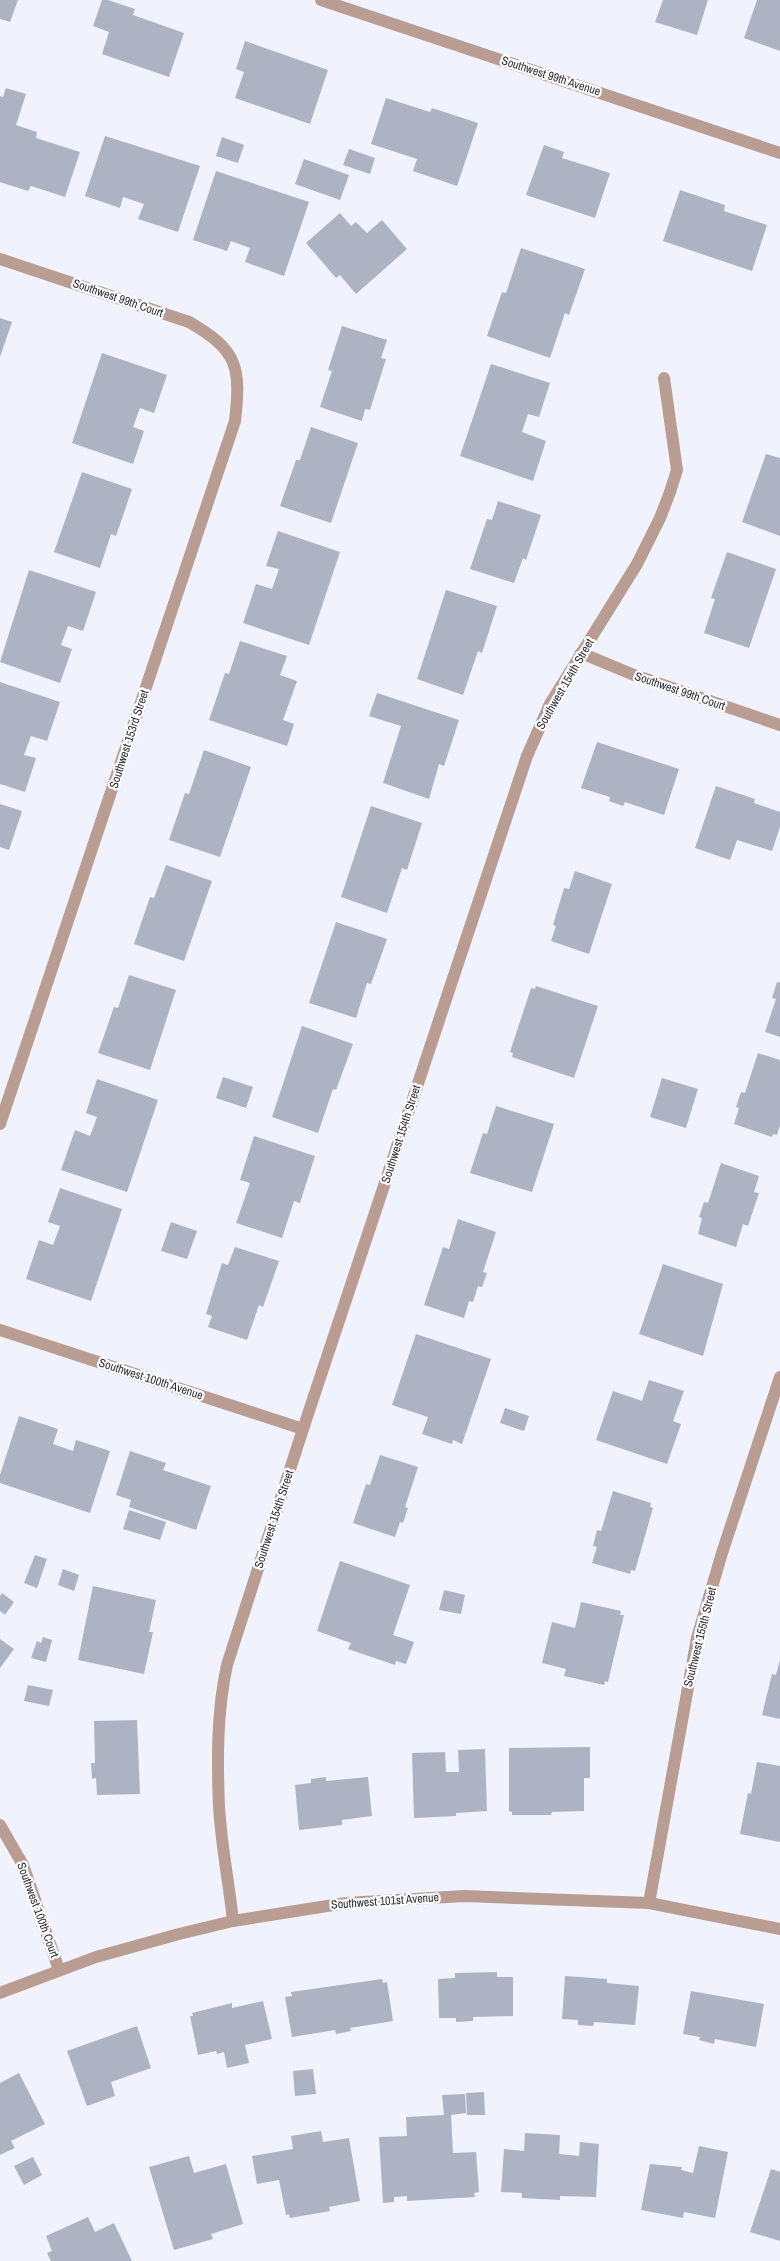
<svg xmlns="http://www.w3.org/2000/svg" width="780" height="2261" viewBox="0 0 780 2261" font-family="'Archivo Narrow',sans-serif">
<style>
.building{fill:#adb3c3}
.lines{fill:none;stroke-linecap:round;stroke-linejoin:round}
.minor{stroke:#b99d92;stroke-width:12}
.labels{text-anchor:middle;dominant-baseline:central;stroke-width:4.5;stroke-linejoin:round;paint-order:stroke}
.street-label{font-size:12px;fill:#2e3037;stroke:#fff}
</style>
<rect width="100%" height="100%" fill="#f0f3fe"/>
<g class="building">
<path d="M0,0h18l-8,22 -10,-3z"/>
<path d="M102,0h6l27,9 -2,6 51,18 -15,44 -67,-23 7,-22 -16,-6z"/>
<path d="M663,0h45l-11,35 -42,-13z"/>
<path d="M757,0h23v51l-36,-13z"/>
<path d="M245,41l83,29 -18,54 -75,-26 9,-26 -8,-3z"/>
<path d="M6,88l20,6 -10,31 21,7 -1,6 44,14 -15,45 -34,-11 -3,5 -28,-9v-86l3,1z"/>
<path d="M386,98l44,14 2,-4 46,15 -21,63 -44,-15 4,-12 -46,-15z"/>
<path d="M105,136l95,30 -22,66 -40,-13 6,-15 -21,-7 -3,11 -35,-12z"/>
<path d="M222,137l22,8 -6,18 -22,-7z"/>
<path d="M544,145l20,7 -2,6 48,15 -15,45 -69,-23z"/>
<path d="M349,149l26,9 -5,16 -27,-9z"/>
<path d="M304,159l45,16 -9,25 -45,-16z"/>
<path d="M216,171l93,31 -25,74 -39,-14 5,-14 -19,-7 -4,10 -34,-11z"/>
<path d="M680,190l45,15 -1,6 43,14 -15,46 -89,-30z"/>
<path d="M340,213l11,13 5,-4 11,11 15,-13 25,29 -51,45 -16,-19 -4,3 -30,-35z"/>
<path d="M521,248l64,21 -16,46 -4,-2 -15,45 -63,-22 15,-44 4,1z"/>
<path d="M0,318l12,4 -12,35z"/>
<path d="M342,326l45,14 -6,18 5,1 -16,51 -5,-1 -3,12 -42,-14 12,-36 -4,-1z"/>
<path d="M102,353l65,22 -13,38 -14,-5 -7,19 11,4 -11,33 -61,-21z"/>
<path d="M491,364l59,19 -11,34 -11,-3 -6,18 24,9 -13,40 -73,-25z"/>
<path d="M311,427l47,16 -27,80 -51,-17 16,-46h4z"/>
<path d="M766,454l14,4v78l-38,-14z"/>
<path d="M82,472l50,17 -16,47 -5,-2 -11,34 -46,-16z"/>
<path d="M498,501l43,14 -15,45 -3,-2 -9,25 -44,-14 17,-50 5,1z"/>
<path d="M278,531l62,21 -31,93 -66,-22 13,-39 16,5 7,-20 -13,-3z"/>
<path d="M727,552l49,17 -27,79 -45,-15 11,-34 -4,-1z"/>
<path d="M29,570l67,22 -13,39 -15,-5 -7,19 11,4 -12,34 -60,-21z"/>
<path d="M446,590l51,16 -15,47 -4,-2 -15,44 -46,-16z"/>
<path d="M240,641l47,15 -7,19 17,6 -14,39 11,4 -7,22 -78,-26 16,-47 4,1z"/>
<path d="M0,682l60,20 -13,39 -16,-5 -7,19 12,3 -11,34 -25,-8z"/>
<path d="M377,693l82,27 -15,46 -5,-2 -10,35 -46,-16 18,-57 -32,-10z"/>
<path d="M597,742l82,27 -15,46 -39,-13 -2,4 -14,-5 1,-4 -29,-9z"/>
<path d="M204,750l47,17 -31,90 -51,-17 16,-47 4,1z"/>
<path d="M716,786l39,13 -1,4 26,9v15l-8,24 -35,-11 -7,20 -35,-12z"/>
<path d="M0,804l22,7 -13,39 -9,-3z"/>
<path d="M371,806l51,17 -15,47 -5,-2 -15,45 -46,-16z"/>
<path d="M166,865l46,16 -28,80 -50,-17 16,-47 4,1z"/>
<path d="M575,871l37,13 -23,70 -38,-13 5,-15 -3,-1 11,-37 5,1z"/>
<path d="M336,922l51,17 -16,45 -4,-1 -11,35 -47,-15z"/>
<path d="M129,975l47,15 -26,80 -52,-17 16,-46 4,1z"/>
<path d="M777,982l3,1v54l-15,-5 11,-33 -4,-1z"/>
<path d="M536,986l62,20 -24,72 -62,-21 1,-4 -3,-1 21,-64 4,1z"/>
<path d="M302,1026l51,18 -17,46 -3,-1 -15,44 -46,-16z"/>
<path d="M758,1053l22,7v65l-3,10 -4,-1 -1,3 -38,-13 5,-16 -3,-1 5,-15 4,1z"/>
<path d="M223,1077l30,10 -7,21 -30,-10z"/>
<path d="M662,1078l36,11 -12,39 -36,-11z"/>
<path d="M97,1079l61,21 -31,92 -66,-22 14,-40 15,6 7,-19 -11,-4z"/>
<path d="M496,1106l58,18 -22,68 -62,-19 13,-40 4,1z"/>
<path d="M254,1136l61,20 -15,47 -6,-2 -12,37 -46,-15 14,-40 -10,-3z"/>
<path d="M721,1163l38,13 -5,16 5,1 -11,33 -5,-2 -7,23 -38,-13 4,-16 -3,-1 5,-15 4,1z"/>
<path d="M60,1188l62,21 -31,92 -65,-22 13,-39 14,5 7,-19 -12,-4z"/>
<path d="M458,1219l38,13 -13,40 4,1 -5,14 -4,-1 -5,16 -4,-1 -5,17 -40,-13 19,-58 6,2z"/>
<path d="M171,1222l26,9 -10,28 -26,-8z"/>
<path d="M235,1247l44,14 -16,46 -4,-2 -12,35 -39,-13 4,-11 -6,-2 16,-51 6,2z"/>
<path d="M663,1264l60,20 -20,72 -64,-22z"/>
<path d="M416,1334l75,25 -29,85 -9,-4 -1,4 -30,-10 6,-17 -36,-12z"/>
<path d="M649,1380l35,11 -11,30 8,3 -14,40 -71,-24 17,-49 29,10z"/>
<path d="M505,1408l24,8 -5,15 -24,-8z"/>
<path d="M19,1416l39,13 -5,15 20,7 3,-11 34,11 -20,62 -90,-30v-8z"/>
<path d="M130,1451l36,12 -3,7 48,16 -15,44 -67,-23 2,-7 -15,-5z"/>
<path d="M380,1455l38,12 -13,40 3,1 -5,15 -3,-1 -5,15 -42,-14 13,-39 4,1z"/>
<path d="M613,1491l38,12 -1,4 3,1 -18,63 -4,-1 -1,4 -38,-11 5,-16 -4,-1 4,-16 4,1z"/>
<path d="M129,1510l37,12 -6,18 -37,-11z"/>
<path d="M35,1555l12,4 -10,29 -13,-5z"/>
<path d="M340,1561l70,24 -17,50 21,7 -8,22 -10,-3 -1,4 -47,-16 3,-6 -34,-12z"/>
<path d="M63,1569l16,6 -5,16 -16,-6z"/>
<path d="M93,1586l63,14 -7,32h4l-9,42 -66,-14z"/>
<path d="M444,1590l21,5 -4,19 -22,-4z"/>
<path d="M2,1593l12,9 -9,13 -5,-4v-15z"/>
<path d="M581,1602l40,9 -1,4h4l-16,67 -3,-1 -1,4 -40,-9 2,-7 -24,-6 10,-41 23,6z"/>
<path d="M43,1637l9,3 -6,22 -15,-4 6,-17 4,2z"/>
<path d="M0,1639l14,10 -14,19z"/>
<path d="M780,1660v59l-18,-4 10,-41 4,1z"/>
<path d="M28,1685l25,5 -4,16 -25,-5z"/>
<path d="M137,1720l3,74 -43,1 -1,-17 -4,1 -1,-16h4l-1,-42z"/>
<path d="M590,1747v31h-6v33l-32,1 -1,3h-39v-3l-3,-1v-63z"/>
<path d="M485,1749l2,62 -31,2v3l-42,2 -2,-65 33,-1 1,20h13l-1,-22z"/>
<path d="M757,1762l23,4v76l-40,-8 8,-41 3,1z"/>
<path d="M326,1777v4l42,-4 4,39 -30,4v5l-43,5 -4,-45 16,-2v-4z"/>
<path d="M497,1972v5h16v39l-40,1v4l-17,1v-4h-17l-1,-39 17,-1v-5z"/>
<path d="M565,1976l42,3v4l32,3 -4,39 -41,-3 -1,4 -15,-1v-5l-16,-1z"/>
<path d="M382,1979l1,4 4,-1 6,39 -43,7 1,3 -15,3 -1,-4 -43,7 -7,-40 7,-1 -1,-4z"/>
<path d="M691,1991l73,13 -8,43 -41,-8 -1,5 -15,-4 1,-3 -17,-3z"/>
<path d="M263,2001l9,38 -27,6 4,18 -22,5 -3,-16 -7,2 -1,-3 -18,4 -8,-39h3l-1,-3 40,-10v5z"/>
<path d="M137,2026l14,42 -40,14 4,14 -28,10 -20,-55z"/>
<path d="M313,2069l3,25 -21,2 -2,-25z"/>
<path d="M19,2073l26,51 -34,17 4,7 -15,7v-72z"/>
<path d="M484,2092l1,23h-18l-1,-22z"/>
<path d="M465,2094l1,19 -15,2 2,38 23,-1 3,40 -5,1 1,4 -68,4v-5l-13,1v5l-11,1 -4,-66 28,-1 -1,-19 38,-2 -2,-20z"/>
<path d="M321,2131l2,11 26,-4 11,63 -31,6 1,4 -40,7 -1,-4 -3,1 -7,-35 -22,4 -5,-28 41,-7 -2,-13z"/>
<path d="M525,2133l35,2 -1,19 20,2 1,-14 19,2 -3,53 -36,-1v4l-38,-2v-5l-21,-1 3,-43 20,2z"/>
<path d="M699,2146l29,6 -13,66 -31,-6 -1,6 -42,-8 9,-46 32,3 -1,3 12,3z"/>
<path d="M189,2156l5,17 32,-9 17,60 -32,10 2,5 -39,11 -25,-83z"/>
<path d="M33,2157l9,18 -18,10 -10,-19z"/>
<path d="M771,2169l9,3v69l-30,-9z"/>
<path d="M88,2217l7,15 19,-9 18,38h-81l-4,-8 5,-2 -6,-15z"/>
</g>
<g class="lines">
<g class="minor">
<path d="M321,0l459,153"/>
<path d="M0,259l189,63c49,28 52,45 46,99l-235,703"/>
<path d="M581,653l53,22 146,50"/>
<path d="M0,1330l303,99"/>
<path d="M0,1825l23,40 36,105"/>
<path d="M649,1903l48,-265 25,-85 58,-176"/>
<path d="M233,1921c-4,-38 -12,-77 -14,-115 -2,-47 -2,-95 8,-141l76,-236 224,-673 23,-52 87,-140 23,-46 10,-26 7,-22 -13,-92"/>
<path d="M0,1993l96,-36 83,-23 54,-13 113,-18 118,-7 185,7 131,26"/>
</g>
</g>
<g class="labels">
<g class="street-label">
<text transform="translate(551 76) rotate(18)">Southwest 99th Avenue</text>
<text transform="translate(118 298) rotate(19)">Southwest 99th Court</text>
<text transform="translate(565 684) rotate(-60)">Southwest 154th Street</text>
<text transform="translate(680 691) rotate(19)">Southwest 99th Court</text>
<text transform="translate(129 739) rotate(-72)">Southwest 153rd Street</text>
<text transform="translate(401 1134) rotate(-72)">Southwest 154th Street</text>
<text transform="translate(151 1379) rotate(18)">Southwest 100th Avenue</text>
<text transform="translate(274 1519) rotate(-72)">Southwest 154th Street</text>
<text transform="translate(700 1637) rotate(-76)">Southwest 155th Street</text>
<text transform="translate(385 1901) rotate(-4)">Southwest 101st Avenue</text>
<text transform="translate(38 1910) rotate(70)">Southwest 100th Court</text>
</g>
</g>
</svg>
